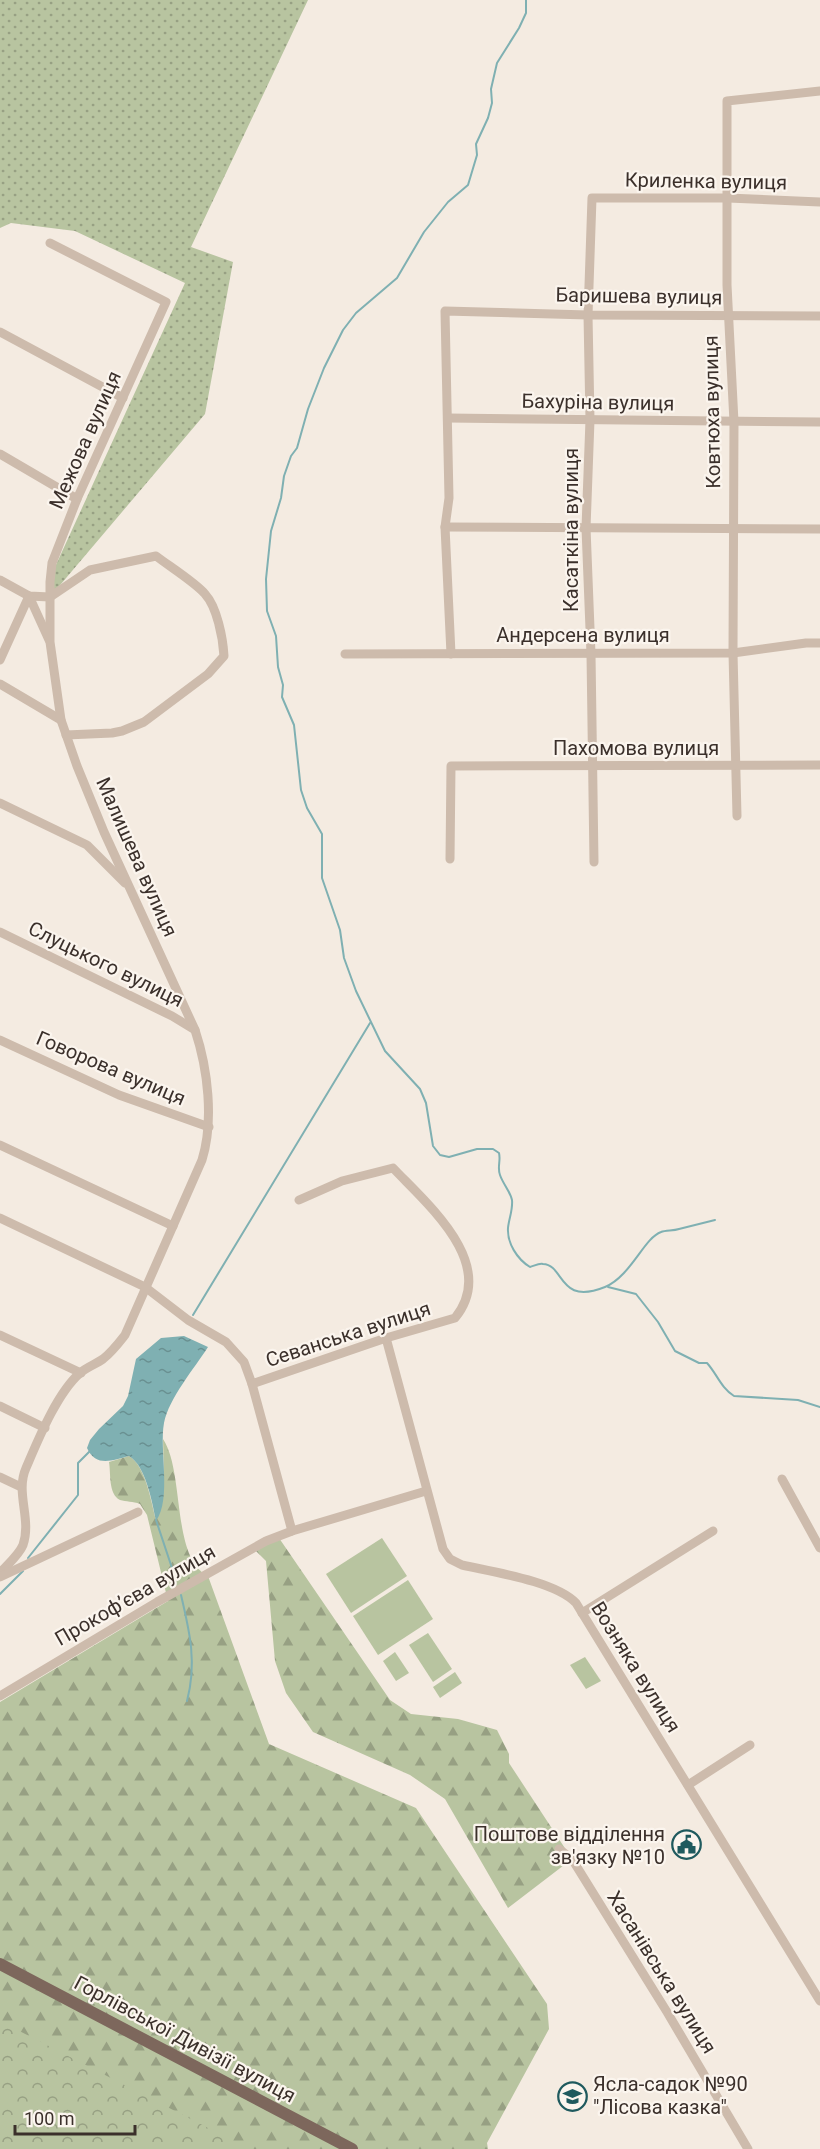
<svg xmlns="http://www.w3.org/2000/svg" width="820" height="2149" viewBox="0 0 820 2149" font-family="Roboto,sans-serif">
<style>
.grass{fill:#b8c4a0}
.forest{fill:url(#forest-firs)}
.park{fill:url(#park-crowns)}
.garden{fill:url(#garden-dots)}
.water{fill:url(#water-ripples)}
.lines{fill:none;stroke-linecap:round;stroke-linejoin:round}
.stream{stroke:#7fb0b2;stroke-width:2}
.minor{stroke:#cdbbac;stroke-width:9}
.major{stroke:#7d675c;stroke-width:12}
.labels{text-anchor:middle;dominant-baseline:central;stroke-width:4.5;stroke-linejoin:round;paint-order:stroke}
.street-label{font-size:20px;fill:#3b302b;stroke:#fbf5ee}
.poi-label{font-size:20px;fill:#3b302b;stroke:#fbf5ee;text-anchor:end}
</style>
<defs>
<pattern id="forest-firs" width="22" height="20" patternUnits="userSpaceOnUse" patternTransform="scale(1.5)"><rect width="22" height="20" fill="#b8c4a0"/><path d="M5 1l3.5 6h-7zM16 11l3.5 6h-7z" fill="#97a083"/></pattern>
<pattern id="park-crowns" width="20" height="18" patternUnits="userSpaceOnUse" patternTransform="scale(1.5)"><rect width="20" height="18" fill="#b8c4a0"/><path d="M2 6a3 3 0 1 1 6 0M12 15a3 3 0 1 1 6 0" fill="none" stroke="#97a083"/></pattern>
<pattern id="garden-dots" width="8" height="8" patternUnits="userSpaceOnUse" patternTransform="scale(1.5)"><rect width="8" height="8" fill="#b8c4a0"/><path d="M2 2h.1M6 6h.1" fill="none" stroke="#97a083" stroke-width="1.8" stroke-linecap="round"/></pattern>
<pattern id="water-ripples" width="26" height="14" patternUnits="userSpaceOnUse" patternTransform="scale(1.5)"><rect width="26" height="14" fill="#7fb0b2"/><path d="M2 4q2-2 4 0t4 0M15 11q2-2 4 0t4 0" fill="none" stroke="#699091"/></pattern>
</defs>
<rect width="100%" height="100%" fill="#f4ebe1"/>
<g class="grass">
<path d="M382,1538l25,38 -56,37 -25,-39z"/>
<path d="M408,1580l25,39 -55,36 -25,-39z"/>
<path d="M428,1633l24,36 -19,13 -24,-37z"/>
<path d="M395,1652l14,21 -13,8 -13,-20z"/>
<path d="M585,1657l16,24 -15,8 -16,-24z"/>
<path d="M455,1672l7,11 -22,15 -7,-11z"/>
</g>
<g class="forest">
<path d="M163,1439c22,33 8,119 45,137l61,168 147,64 131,196 2,25 -62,114 1,6h-488v-447l168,-101 -21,-86 -7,-11c-7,-3 -14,-2 -20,-4 -12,-6 -9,-27 -11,-38l20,-6c17,10 22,46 27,64l8,-41z"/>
<path d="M279,1538l111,162 21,14 47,5 39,11 12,24v9l63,96 -64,49 -63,-109 -35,-24 -97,-43 -27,-39 -11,-32 -9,-100 -10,-10z"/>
</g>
<path class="park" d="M0,2021l249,128h-249z"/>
<path class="garden" d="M0,0h308l-117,247 42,15 -28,152 -155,183 5,-30 130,-284 -110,-52 -64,-8 -11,5z"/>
<path class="water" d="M184,1336l24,11c-14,22 -39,51 -44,76 -5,26 8,76 -8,98 -4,-19 -10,-55 -27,-65 -16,4 -33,12 -42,-8l3,-8 9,-11 24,-23 5,-10 8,-37 25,-21z"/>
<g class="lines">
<g class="stream">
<path d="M526,0v13l-7,15 -22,35 -6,26 1,14 -4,15 -12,26 1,11 -9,30 -20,17 -24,30 -27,46 -41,35 -13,17 -19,38 -16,41 -11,39 -6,8 -7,20 -3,22 -10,33 -5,48 1,32 9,25 2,31 5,18 -1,12 12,28 7,65 6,18 15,26v44l18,52 4,28 12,33 29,60 35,38 6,14 7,43 7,9 9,2 28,-8h16l6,4c2,8 -2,14 1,22 3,9 10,16 12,25 1,10 -3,18 -4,28 -1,15 9,31 22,39 4,-1 9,-4 13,-3 22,1 15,42 62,23 26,-11 39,-49 56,-55 5,-2 12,-1 18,-3 12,-3 24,-6 36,-9"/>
<path d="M608,1287l28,7 22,28 17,29 24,12h8c10,11 14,25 27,33l64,4 22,7"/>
<path d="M193,1315l177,-292"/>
<path d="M156,1520l20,60"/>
<path d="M28,1558l50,-63v-32l12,-12"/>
<path d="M0,1594l23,-23"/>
<path d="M181,1595c9,38 16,68 6,106"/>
</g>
<g class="minor">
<path d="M0,332l123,66"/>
<path d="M448,418l372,4"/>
<path d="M0,454l77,45"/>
<path d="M445,527l375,2"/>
<path d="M0,580l29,16 21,1"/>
<path d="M29,596l20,44"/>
<path d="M50,597l40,-27 66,-14c13,10 40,27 49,38 12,13 18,44 19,62l-16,18 -64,48 -22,9 -10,2 -46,2"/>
<path d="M345,654l388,-1 73,-10h14"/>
<path d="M451,654l-6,-127 4,-29 -4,-187 143,4 232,1"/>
<path d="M0,660l29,-64"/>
<path d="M0,684l61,36"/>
<path d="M0,803l87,42 38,38"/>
<path d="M737,816l-4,-163 1,-231 -7,-137v-184l93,-10"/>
<path d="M450,859l1,-93 369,-1"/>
<path d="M594,862l-3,-208 -5,-126 4,-108 -2,-105 4,-117h136l92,4"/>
<path d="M0,932l172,84 23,14"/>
<path d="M0,1040l119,55 90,32"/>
<path d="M0,1145l173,81"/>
<path d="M0,1218l145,69 43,33 38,22 18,20 8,22 40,147"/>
<path d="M0,1335l81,38"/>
<path d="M386,1338l57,211 7,10 12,6c31,7 93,16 114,38l244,398"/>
<path d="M252,1384l134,-46 69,-20c44,-54 -28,-114 -62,-150l-51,13 -43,19"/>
<path d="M0,1406l45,22"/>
<path d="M0,1477l21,10"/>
<path d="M782,1479l38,69"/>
<path d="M0,1573c7,-8 19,-18 23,-28 9,-26 -8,-52 3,-77 12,-28 31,-75 54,-95 7,-6 16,-9 23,-14 9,-7 15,-15 22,-24l77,-175c12,-39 6,-91 -7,-130l-91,-198 -27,-66 -16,-46 -11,-78v-60l2,-19 25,-64 89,-197 -116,-59"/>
<path d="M0,1577l138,-65"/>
<path d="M582,1613l131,-82"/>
<path d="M0,1696l157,-94 109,-61 26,-10 134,-40"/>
<path d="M688,1785l62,-40"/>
<path d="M559,1849l13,10 95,153 81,137"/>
</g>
<path class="major" d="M0,1964l352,185"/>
</g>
<defs>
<symbol id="civic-ring" viewBox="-11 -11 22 22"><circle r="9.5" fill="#fbf5ee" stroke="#1f5a5e" stroke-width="1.5"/><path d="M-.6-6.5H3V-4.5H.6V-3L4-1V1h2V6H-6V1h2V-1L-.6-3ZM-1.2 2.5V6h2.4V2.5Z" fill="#1f5a5e"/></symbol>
<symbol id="school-ring" viewBox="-11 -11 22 22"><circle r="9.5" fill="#fbf5ee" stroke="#1f5a5e" stroke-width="1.5"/><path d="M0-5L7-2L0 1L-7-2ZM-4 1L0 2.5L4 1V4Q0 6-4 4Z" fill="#1f5a5e"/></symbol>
</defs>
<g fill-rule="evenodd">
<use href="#civic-ring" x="670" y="1828" width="33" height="33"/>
<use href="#school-ring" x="556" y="2080" width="33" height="33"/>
</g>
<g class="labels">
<g class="street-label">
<text transform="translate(706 181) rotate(1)">Криленка вулиця</text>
<text transform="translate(639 296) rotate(1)">Баришева вулиця</text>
<text transform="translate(598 402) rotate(1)">Бахуріна вулиця</text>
<text transform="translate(712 412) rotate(-91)">Ковтюха вулиця</text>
<text transform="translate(85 440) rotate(-66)">Межова вулиця</text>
<text transform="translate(571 530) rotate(-90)">Касаткіна вулиця</text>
<text x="583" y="635">Андерсена вулиця</text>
<text x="636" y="748">Пахомова вулиця</text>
<text transform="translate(137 857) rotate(66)">Малишева вулиця</text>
<text transform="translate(106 964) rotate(26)">Слуцького вулиця</text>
<text transform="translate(111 1068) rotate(23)">Говорова вулиця</text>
<text transform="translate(348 1334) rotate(-18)">Севанська вулиця</text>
<text transform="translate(135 1595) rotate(-30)">Прокоф’єва вулиця</text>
<text transform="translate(636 1667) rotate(58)">Возняка вулиця</text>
<text transform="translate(662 1972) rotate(58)">Хасанівська вулиця</text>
<text transform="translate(185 2039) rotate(28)">Горлівської Дивізії вулиця</text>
</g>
<g class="poi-label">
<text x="665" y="1834">Поштове відділення<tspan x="665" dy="23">зв'язку №10</tspan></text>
<text x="593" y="2084" text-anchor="start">Ясла-садок №90<tspan x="593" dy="23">"Лісова казка"</tspan></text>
</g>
</g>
<path d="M15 2125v9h120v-9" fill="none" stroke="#3b302b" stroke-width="3"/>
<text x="24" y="2125" font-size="18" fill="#3b302b" stroke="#fbf5ee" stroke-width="4.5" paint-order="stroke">100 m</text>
</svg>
